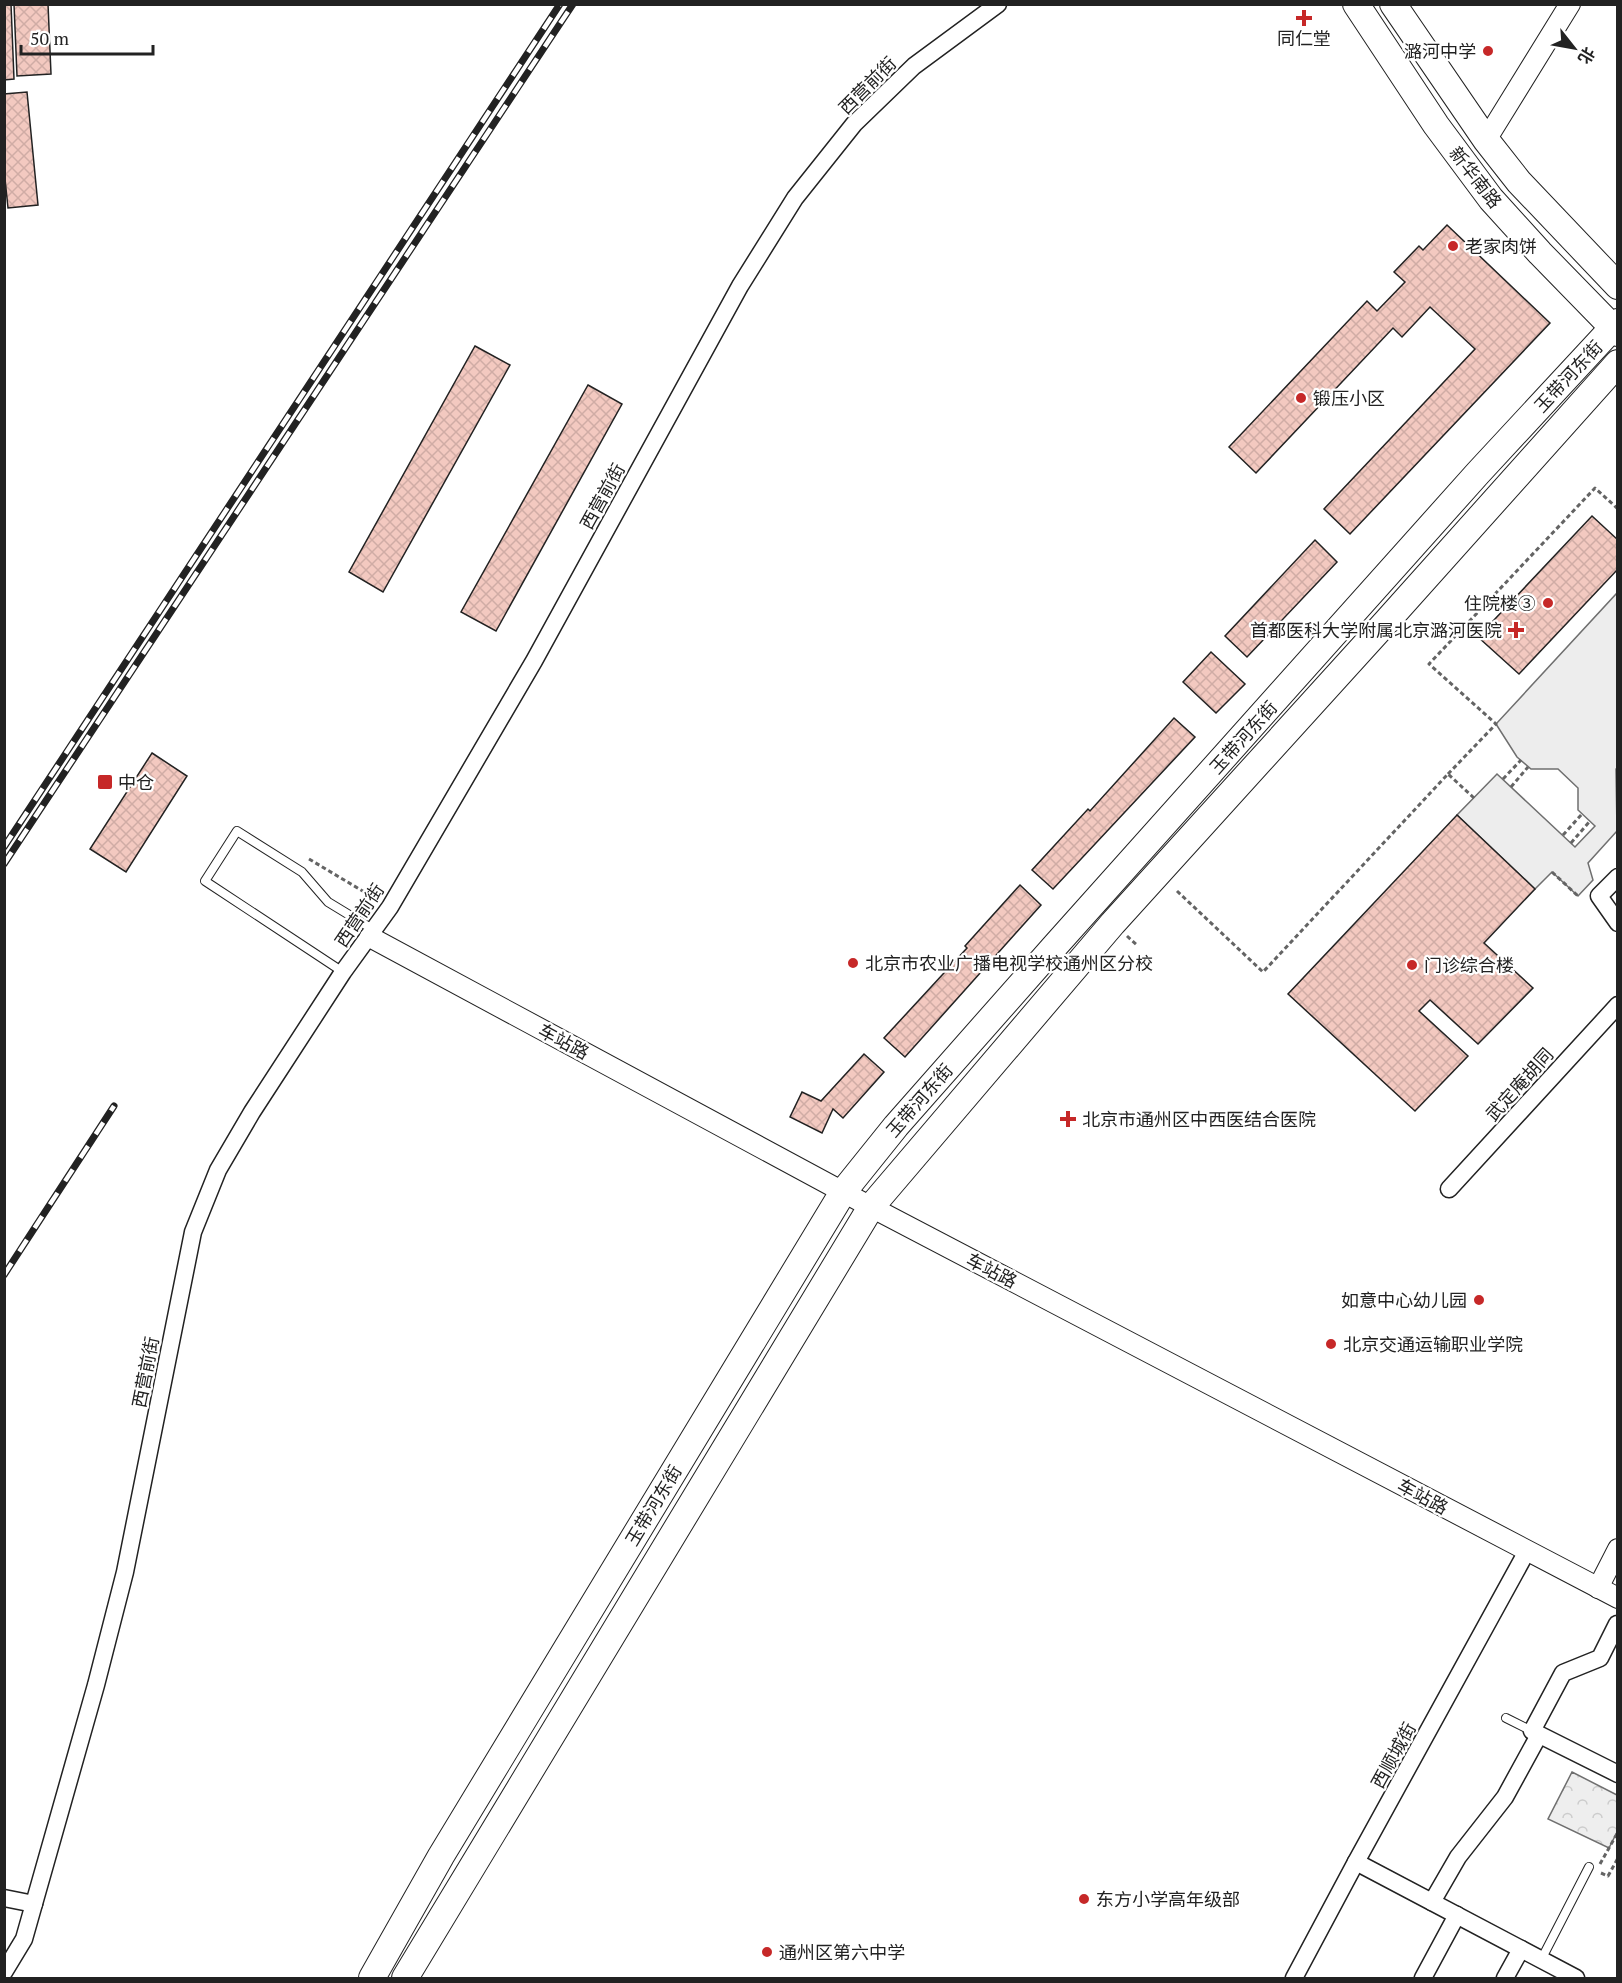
<svg xmlns="http://www.w3.org/2000/svg" width="1622" height="1983" viewBox="0 0 1622 1983" font-family="'PT Serif','Noto Sans SC',serif">
<style>
.park{fill:url(#park-crowns);stroke:#6f6f6f;stroke-width:1.5}
.parking{fill:#ededed;stroke:#6f6f6f;stroke-width:1.5}
.building{fill:url(#building-cross-hatch);stroke:#222;stroke-width:1.5}
.lines{fill:none;stroke-linecap:round;stroke-linejoin:round}
.service-casing{stroke:#222;stroke-width:10}
.minor-casing{stroke:#222;stroke-width:19}
.tertiary-casing{stroke:#222;stroke-width:22}
.primary-casing{stroke:#222;stroke-width:28}
.path{stroke:#646464;stroke-width:3;stroke-dasharray:4.5 3;stroke-linecap:butt}
.service{stroke:#fff;stroke-width:8}
.minor{stroke:#fff;stroke-width:16}
.tertiary{stroke:#fff;stroke-width:20}
.primary{stroke:#fff;stroke-width:26}
.rail-casing{stroke:#222;stroke-width:7}
.rail{stroke:#fff;stroke-width:4.5;stroke-dasharray:14;stroke-linecap:butt}
.poi-dot{fill:#c62828;stroke:#fff;stroke-width:2}
.labels{text-anchor:middle;dominant-baseline:central;stroke-width:4.5;stroke-linejoin:round;paint-order:stroke}
.poi-label{font-size:18px;fill:#222;stroke:#fff;text-anchor:start}
.street-label{font-size:18px;fill:#222;stroke:#fff}
</style>
<defs>
<pattern id="park-crowns" width="20" height="18" patternUnits="userSpaceOnUse" patternTransform="scale(1.5)"><rect width="20" height="18" fill="#eee"/><path d="M2 6a3 3 0 1 1 6 0M12 15a3 3 0 1 1 6 0" fill="none" stroke="#ccc"/></pattern>
<pattern id="building-cross-hatch" width="8" height="8" patternUnits="userSpaceOnUse" patternTransform="scale(1.5)"><rect width="8" height="8" fill="#f3c9c0"/><path d="M0 0l8 8M0 8l8-8" fill="none" stroke="#d0aca5"/></pattern>
</defs>
<rect width="100%" height="100%" fill="#fff"/>
<path class="park" d="M1572,1772l45,23v37l-8,16 -61,-29z"/>
<path class="parking" d="M1617,593l1,174 -2,2 1,62 -29,32 5,17 -15,16 -26,-24 -17,17 -78,-74 40,-41 78,73 20,-21 -17,-16v-22l-20,-19h-27l-14,-12 -21,-33z"/>
<g class="building">
<path d="M4,4h7l3,75 -10,1z"/>
<path d="M14,4h34l3,70 -34,2z"/>
<path d="M27,92l11,113 -30,3 -4,-39v-75z"/>
<path d="M1447,225l103,98 -200,211 -26,-25 151,-160 -45,-42 -28,30 -9,-9 -137,145 -27,-26 138,-146 10,10 28,-29 -11,-10 25,-26 4,4z"/>
<path d="M475,346l35,19 -127,227 -34,-20z"/>
<path d="M588,385l34,19 -126,227 -35,-19z"/>
<path d="M1592,516l26,24v29l-99,105 -41,-37z"/>
<path d="M1315,540l22,22 -90,95 -22,-21z"/>
<path d="M1211,652l34,32 -29,29 -33,-31z"/>
<path d="M1174,718l21,19 -142,152 -21,-19 56,-61 2,2z"/>
<path d="M152,753l35,23 -61,96 -36,-23z"/>
<path d="M1457,815l78,74 -51,54 49,45 -55,56 -48,-44 -11,11 49,45 -53,55 -127,-117z"/>
<path d="M1020,885l21,20 -136,152 -21,-19 83,-90 -2,-2z"/>
<path d="M864,1054l20,18 -41,46 -10,-9 -11,24 -32,-16 12,-25 19,9z"/>
</g>
<g class="lines">
<defs>
<g id="service">
<path d="M343,972l-138,-91 32,-50 65,41 26,30 46,28"/>
<path d="M1506,1718l26,13"/>
<path d="M1541,1960l48,-93"/>
</g>
<g id="minor">
<path d="M1618,877l-19,19 19,27"/>
<path d="M1449,1189l169,-184"/>
<path d="M1617,1624l-17,34 -37,15 -31,58 86,43"/>
<path d="M1356,1862l220,116"/>
<path d="M4,1898l30,6"/>
<path d="M1432,1902l26,-45 47,-60 34,-62"/>
<path d="M4,1972l20,-33 72,-254 29,-113 68,-340 25,-62 34,-58 91,-140 47,-65 144,-246 206,-375 55,-88 59,-74 60,-58 84,-62"/>
<path d="M1294,1978l62,-116 171,-311"/>
<path d="M1423,1978l34,-63"/>
<path d="M1505,1978l16,-29"/>
</g>
<g id="tertiary">
<path d="M1486,140l84,-136"/>
<path d="M370,937l501,270 747,391"/>
<path d="M1598,1588l20,-39"/>
</g>
<g id="primary">
<path d="M1356,4l80,121 55,74 49,54 78,80"/>
<path d="M1393,4l93,136 33,42 99,104"/>
<path d="M372,1978l69,-122 402,-664 53,-66 158,-179 424,-474 140,-151"/>
<path d="M405,1978l466,-771 242,-284 274,-302 231,-258"/>
</g>
</defs>
<use href="#service" class="service-casing"/>
<use href="#minor" class="minor-casing"/>
<use href="#tertiary" class="tertiary-casing"/>
<use href="#primary" class="primary-casing"/>
<g class="path">
<path d="M1448,774l48,-50 -67,-60 166,-176 23,21"/>
<path d="M1503,779l18,-19"/>
<path d="M1511,787l17,-20"/>
<path d="M1563,835l19,-21"/>
<path d="M1571,843l19,-22"/>
<path d="M309,859l67,40"/>
<path d="M1552,872l26,24"/>
<path d="M1177,891l86,81 185,-198 26,24"/>
<path d="M1127,936l10,9"/>
<path d="M1600,1864l18,-32"/>
<path d="M1601,1873l7,3 10,-18"/>
</g>
<use href="#service" class="service"/>
<use href="#minor" class="minor"/>
<use href="#tertiary" class="tertiary"/>
<use href="#primary" class="primary"/>
<defs>
<g id="rail">
<path d="M4,847l556,-843"/>
<path d="M4,864l569,-860"/>
<path d="M4,1275l110,-169"/>
</g>
</defs>
<use href="#rail" class="rail-casing"/>
<use href="#rail" class="rail"/>
</g>
<g class="poi-dot">
<path d="M1301 9h6v6h6v6h-6v6h-6v-6h-6v-6h6z"/>
<circle cx="1488" cy="51" r="6"/>
<circle cx="1453" cy="246" r="6"/>
<circle cx="1301" cy="398" r="6"/>
<circle cx="1548" cy="603" r="6"/>
<path d="M1513 621h6v6h6v6h-6v6h-6v-6h-6v-6h6z"/>
<rect x="97" y="774" width="16" height="16" rx="3"/>
<circle cx="853" cy="963" r="6"/>
<circle cx="1412" cy="965" r="6"/>
<path d="M1065 1110h6v6h6v6h-6v6h-6v-6h-6v-6h6z"/>
<circle cx="1479" cy="1300" r="6"/>
<circle cx="1331" cy="1344" r="6"/>
<circle cx="1084" cy="1899" r="6"/>
<circle cx="767" cy="1952" r="6"/>
</g>
<g class="labels">
<g class="poi-label">
<text x="1304" y="38" text-anchor="middle">同仁堂</text>
<text x="1476" y="51" text-anchor="end">潞河中学</text>
<text x="1465" y="246">老家肉饼</text>
<text x="1313" y="398">锻压小区</text>
<text x="1536" y="603" text-anchor="end">住院楼③</text>
<text x="1502" y="630" text-anchor="end">首都医科大学附属北京潞河医院</text>
<text x="118" y="782">中仓</text>
<text x="865" y="963">北京市农业广播电视学校通州区分校</text>
<text x="1424" y="965">门诊综合楼</text>
<text x="1082" y="1119">北京市通州区中西医结合医院</text>
<text x="1467" y="1300" text-anchor="end">如意中心幼儿园</text>
<text x="1343" y="1344">北京交通运输职业学院</text>
<text x="1096" y="1899">东方小学高年级部</text>
<text x="779" y="1952">通州区第六中学</text>
</g>
<g class="street-label">
<text transform="translate(867 85) rotate(-45)">西营前街</text>
<text transform="translate(1476 177) rotate(52)">新华南路</text>
<text transform="translate(1568 376) rotate(-47)">玉带河东街</text>
<text transform="translate(602 496) rotate(-61)">西营前街</text>
<text transform="translate(1243 737) rotate(-48)">玉带河东街</text>
<text transform="translate(359 915) rotate(-56)">西营前街</text>
<text transform="translate(564 1041) rotate(28)">车站路</text>
<text transform="translate(1519 1084) rotate(-48)">武定庵胡同</text>
<text transform="translate(919 1100) rotate(-49)">玉带河东街</text>
<text transform="translate(992 1270) rotate(27)">车站路</text>
<text transform="translate(145 1372) rotate(-79)">西营前街</text>
<text transform="translate(1423 1496) rotate(28)">车站路</text>
<text transform="translate(653 1505) rotate(-59)">玉带河东街</text>
<text transform="translate(1393 1755) rotate(-61)">西顺城街</text>
</g>
</g>
<rect width="1622" height="1983" fill="none" stroke="#222222" stroke-width="12"/>
<g transform="translate(1574 48) rotate(121)" stroke="#ffffff" stroke-width="4.5" paint-order="stroke">
<path d="M0-4.5L10 22L0 15L-10 22Z" fill="#222222"/>
<text y="-9" font-size="16" font-weight="bold" text-anchor="middle" fill="#222222">北</text>
</g>
<path d="M21 45v9h132v-9" fill="none" stroke="#222222" stroke-width="3"/>
<text x="30" y="45" font-size="18" fill="#222222" stroke="#ffffff" stroke-width="4.5" paint-order="stroke">50 m</text>
</svg>
